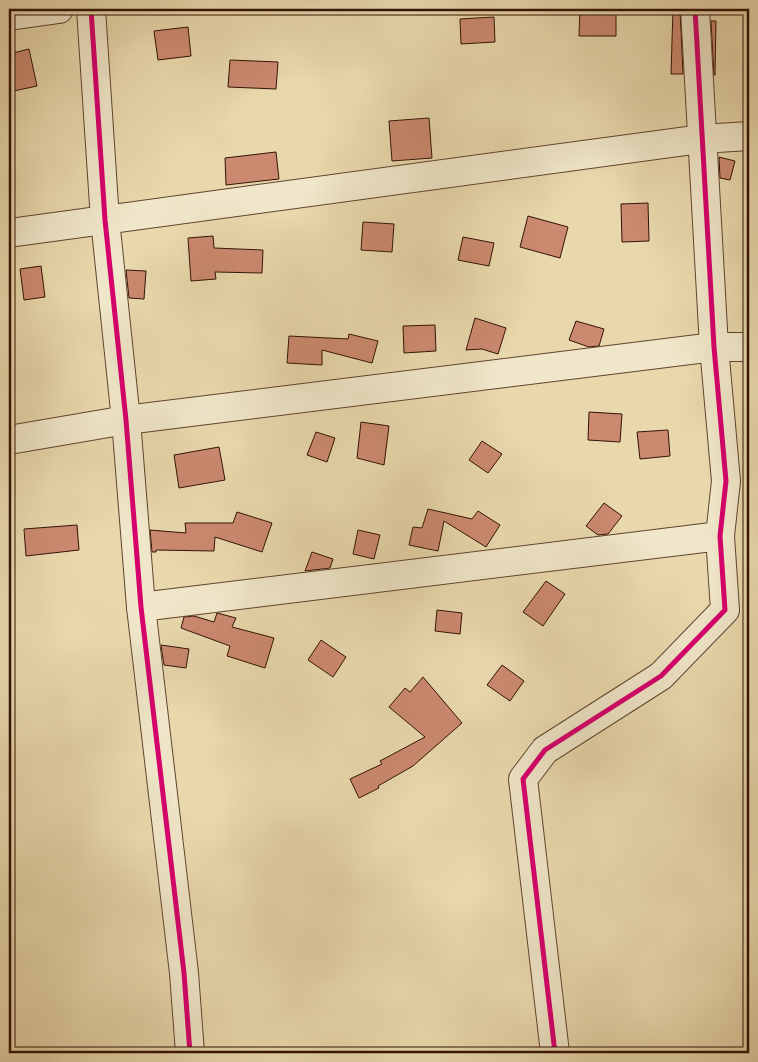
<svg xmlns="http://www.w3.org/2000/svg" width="758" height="1062" viewBox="0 0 758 1062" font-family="Alegreya,serif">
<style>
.building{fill:#cb896f;stroke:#331204}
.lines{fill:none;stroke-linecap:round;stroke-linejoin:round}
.minor-casing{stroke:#60442e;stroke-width:30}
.minor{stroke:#f0e6c9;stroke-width:28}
.cycleway-casing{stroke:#f0e6c9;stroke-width:8}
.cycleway{stroke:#d6006c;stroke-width:5}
</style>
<rect width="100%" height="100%" fill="#e8d8ac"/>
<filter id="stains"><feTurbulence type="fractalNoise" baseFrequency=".004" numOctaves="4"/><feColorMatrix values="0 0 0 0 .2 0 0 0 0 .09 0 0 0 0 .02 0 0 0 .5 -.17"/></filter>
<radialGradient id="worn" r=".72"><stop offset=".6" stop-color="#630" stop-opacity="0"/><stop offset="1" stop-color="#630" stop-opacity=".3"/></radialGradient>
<g class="building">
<path d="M580,9h36v27h-37z"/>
<path d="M673,9h7l3,65h-12z"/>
<path d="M494,17l1,25 -34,2 -1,-25z"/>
<path d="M711,21h5l-1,54h-1z"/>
<path d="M188,27l3,29 -33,4 -4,-29z"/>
<path d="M29,49l8,37 -28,6v-38z"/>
<path d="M230,60l48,2 -2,27 -48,-2z"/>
<path d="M429,118l3,40 -40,3 -3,-40z"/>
<path d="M276,152l3,27 -53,6 -1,-27z"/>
<path d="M719,157l16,4 -5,19 -10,-2z"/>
<path d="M648,203l1,38 -27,1 -1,-38z"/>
<path d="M528,216l40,11 -8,31 -40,-11z"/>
<path d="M363,222l31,2 -2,28 -31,-2z"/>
<path d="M213,236l1,12 49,2 -1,23 -47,-1 1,7 -25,2 -3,-43z"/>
<path d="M463,237l31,6 -5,23 -31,-6z"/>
<path d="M41,266l4,31 -21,3 -4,-31z"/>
<path d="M126,270l20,1 -2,28 -15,-1z"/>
<path d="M475,318l31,10 -8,26 -16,-5 -16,1z"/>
<path d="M576,321l28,8 -5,17 -10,1 -20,-7z"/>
<path d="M435,325l1,26 -32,2 -1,-27z"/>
<path d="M349,334l29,7 -6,22 -50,-13v15l-35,-2 2,-27 59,3z"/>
<path d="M589,412l33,2 -2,28 -32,-2z"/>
<path d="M361,422l28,4 -5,39 -27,-7z"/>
<path d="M668,430l2,26 -30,3 -3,-27z"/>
<path d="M316,432l19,6 -8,24 -20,-7z"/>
<path d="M482,441l20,13 -14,19 -19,-13z"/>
<path d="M219,447l6,33 -46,8 -5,-33z"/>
<path d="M604,503l18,13 -14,18 -10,1 -12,-9z"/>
<path d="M428,509l44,10 6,-8 22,14 -14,22 -42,-26 -6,30 -29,-6 4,-18 9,1z"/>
<path d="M237,512l35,11 -10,29 -47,-15 -1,14 -58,-1v2h-4l-2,-22 36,3 -1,-10h48z"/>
<path d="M77,525l2,25 -53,6 -2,-27z"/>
<path d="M358,530l22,5 -6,24 -21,-5z"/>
<path d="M312,552l21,7 -3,9 -25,3z"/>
<path d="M546,581l19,13 -22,32 -20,-14z"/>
<path d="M437,610l25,3 -2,21 -25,-3z"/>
<path d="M217,613l19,5 -4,9 42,11 -9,30 -38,-12 3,-10 -49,-18 3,-11 10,-1 20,6z"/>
<path d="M321,640l25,17 -13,20 -25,-17z"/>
<path d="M161,645l28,4 -3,19 -22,-3z"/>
<path d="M502,665l22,16 -14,20 -23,-16z"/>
<path d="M423,677l39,46 -49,43 -35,20 1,2 -20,10 -9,-19 32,-15 -2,-3 45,-24 -36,-30 16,-19 5,4z"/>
</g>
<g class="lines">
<defs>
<g id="minor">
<path d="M91,9l14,211 21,200 15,187 43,366 6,80"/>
<path d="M9,16l50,-7"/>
<path d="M9,233l692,-94 48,-3"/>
<path d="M9,440l117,-20 588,-73h35"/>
<path d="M141,607l579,-71"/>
<path d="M555,1053l-32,-274 22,-29 116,-74 64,-66 -5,-74 6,-55 -12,-134 -19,-338"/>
</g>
</defs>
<use href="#minor" class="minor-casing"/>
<use href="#minor" class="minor"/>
<defs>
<g id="cycleway">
<path d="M91,9l14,211 21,200 15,187 43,366 6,80"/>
<path d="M555,1053l-32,-274 22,-29 116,-74 64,-66 -5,-74 6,-55 -12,-134 -19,-338"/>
</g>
</defs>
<use href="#cycleway" class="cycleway-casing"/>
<use href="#cycleway" class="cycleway"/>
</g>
<rect width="758" height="1062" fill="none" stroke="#e8d8ac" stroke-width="30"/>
<rect x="10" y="10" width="738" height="1042" fill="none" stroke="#331204" stroke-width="2.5"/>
<rect x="15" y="15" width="728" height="1032" fill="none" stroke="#331204"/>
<rect width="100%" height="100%" filter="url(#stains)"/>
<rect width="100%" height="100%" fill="url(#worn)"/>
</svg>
